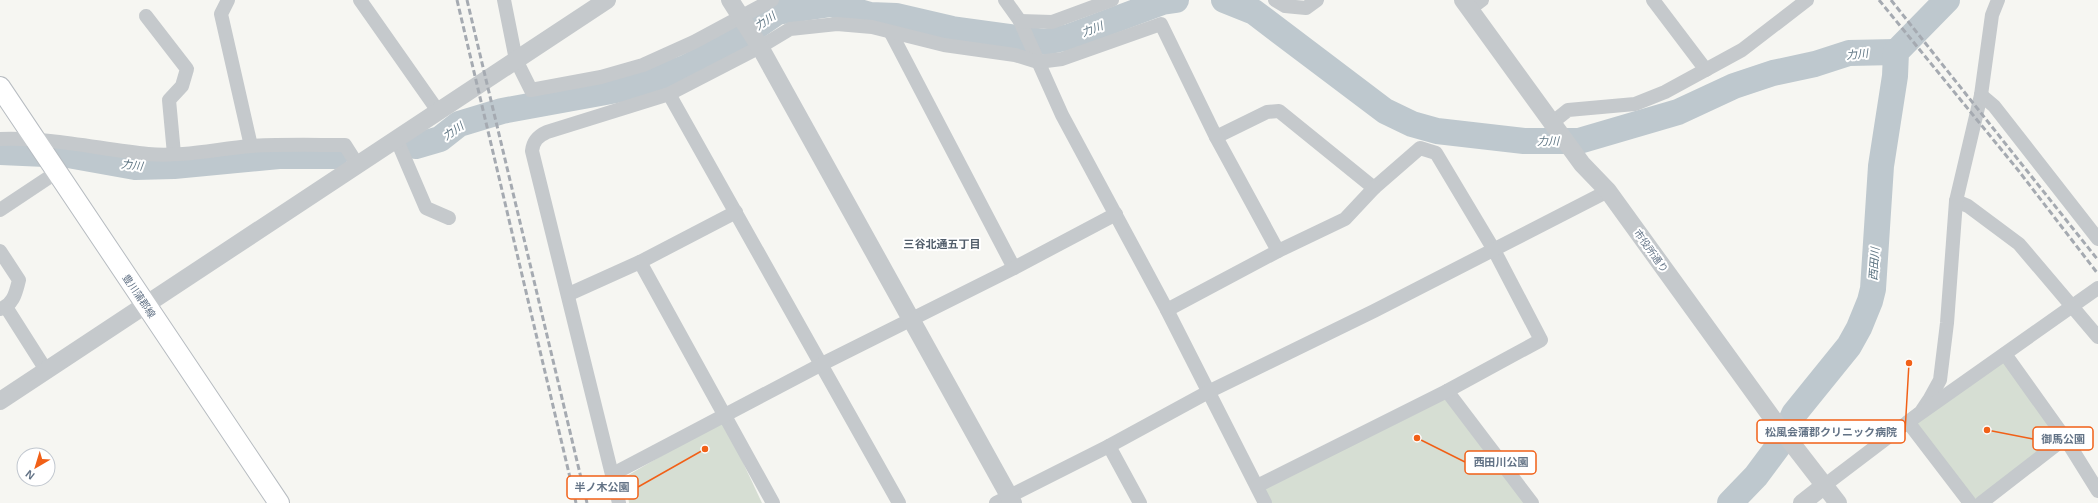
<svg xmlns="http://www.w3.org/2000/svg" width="2098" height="503" viewBox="0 0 2098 503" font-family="Arial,'Noto Sans JP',sans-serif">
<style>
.green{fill:#d6ded3}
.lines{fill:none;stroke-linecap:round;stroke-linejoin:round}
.river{stroke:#bec8ce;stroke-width:26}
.secondary-casing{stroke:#b7bcc1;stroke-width:22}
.minor{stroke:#c5c9cc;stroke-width:14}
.tertiary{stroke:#c5c9cc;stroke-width:18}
.secondary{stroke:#fff;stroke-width:20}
.rail{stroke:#a5aab1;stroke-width:3;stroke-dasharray:6 3;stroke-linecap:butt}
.labels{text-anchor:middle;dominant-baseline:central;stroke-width:4;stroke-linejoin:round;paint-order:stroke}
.street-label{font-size:10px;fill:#637386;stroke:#fff}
.water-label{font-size:11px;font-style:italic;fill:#5e7583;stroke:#fff}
.neighbourhood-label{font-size:11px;font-weight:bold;fill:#515d6a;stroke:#fff}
.leader{fill:none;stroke:#f16017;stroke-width:1.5}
.callout-dot{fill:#f16017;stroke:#fff;stroke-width:1.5}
.callout{fill:#fff;stroke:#f16017;stroke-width:1.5}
.callout-label{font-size:11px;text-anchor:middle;font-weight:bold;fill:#637386}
</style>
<rect width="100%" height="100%" fill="#f6f6f2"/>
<g class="green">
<path d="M2005,354l60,84 -95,65 -62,-81z"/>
<path d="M1447,391l85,112h-267l-8,-17z"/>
<path d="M723,420l39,83h-133l-4,-26z"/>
</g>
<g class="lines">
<g class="river">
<path d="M1224,0l30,12 131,99 27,13 25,7 87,10h55l99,-29 56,-26 39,-13 42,-9 34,-11 47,-1"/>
<path d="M416,146l24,-7 19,-15 43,-13 131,-24 52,-19 48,-25 44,-31 54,-8 39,11 26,1 56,13 93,13 24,-5 93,-35 14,-2"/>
<path d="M0,152l68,3 67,12 39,-1 105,-10h56"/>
<path d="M1730,503l26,-27 26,-35 12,-27 55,-68 10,-18 11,-27 3,-12 8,-123 14,-90 1,-24 51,-52"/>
</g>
<defs>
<path id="secondary" d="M0,87l279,416"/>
</defs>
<use href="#secondary" class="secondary-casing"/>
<g class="minor">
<path d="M228,0l-7,14 30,132"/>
<path d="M360,0l78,111"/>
<path d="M504,0l12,60 15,30 70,-13 42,-12 51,-23 78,-42"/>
<path d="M1005,0l15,21 42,94 105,195 98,193"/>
<path d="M1275,0l10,6 21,2 11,-8"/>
<path d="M1653,0l53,70"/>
<path d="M1470,9l12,-9"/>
<path d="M146,16l41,53 -5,17 -13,14 5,54"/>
<path d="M1020,21l32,1 60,-22"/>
<path d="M891,33l123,235"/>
<path d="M669,94l230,409"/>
<path d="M1981,95l13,11 104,133"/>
<path d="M1553,122l15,-12 67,-6 30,-12 77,-42 65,-50"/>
<path d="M1216,137l51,-25 12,-1 95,77"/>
<path d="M396,138l30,70 23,10"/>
<path d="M0,139c50,-2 99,10 148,15 35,3 68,-5 103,-8 31,-2 63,-1 94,-1l12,19"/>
<path d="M1956,201l12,5 51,38 79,93"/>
<path d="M0,210l57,-38"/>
<path d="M0,251l19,29c-3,11 -5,25 -19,29"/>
<path d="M640,262l96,-50"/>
<path d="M569,294l71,-32 133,241"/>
<path d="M6,307l40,63"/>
<path d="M2005,354l60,84 33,53"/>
<path d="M1447,391l85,112"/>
<path d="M1908,422l13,-10 8,-12 11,-20 7,-57 9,-122 25,-106 11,-80 6,-15"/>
<path d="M1908,422l62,81"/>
<path d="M1109,446l31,57"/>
<path d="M613,474l209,-110 192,-96 102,-54"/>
<path d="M1825,485l83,-63 190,-134"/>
<path d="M1257,486l190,-95 94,-51 -47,-90 -58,-97 -16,-5 -46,40 -29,31 -67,32"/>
<path d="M619,503l-87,-352c1,-10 6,-15 15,-19l122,-38 91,-47 30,-18 47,-5 35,3 72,18 71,10 23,7 24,-3 99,-35 55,113 62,114 -111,59"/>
<path d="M996,503l113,-57 101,-55 164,-80 234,-120"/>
<path d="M1981,503l84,-65"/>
</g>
<g class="tertiary">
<path d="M730,0l30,47 253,456"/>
<path d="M1463,0l119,164 26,27 165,228 65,84"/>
<path d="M0,401l607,-401"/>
<path d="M1802,503l23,-18"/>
</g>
<use href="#secondary" class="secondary"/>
<g class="rail">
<path d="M457,0l119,503"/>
<path d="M467,0l120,503"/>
<path d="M1879,0l139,170 80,104"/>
<path d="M1891,0l207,260"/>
</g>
</g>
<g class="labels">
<g class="street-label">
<text transform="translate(1651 251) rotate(54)">市役所通り</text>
<text transform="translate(139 296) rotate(56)">豊川蒲郡線</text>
</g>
<g class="water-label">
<text transform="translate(765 21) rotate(-34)">力川</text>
<text transform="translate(1092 29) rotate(-21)">力川</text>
<text transform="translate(1857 54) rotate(-6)">力川</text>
<text transform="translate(453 131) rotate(-34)">力川</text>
<text x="1548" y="141">力川</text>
<text transform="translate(132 165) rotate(6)">力川</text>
<text transform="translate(1874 264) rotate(-86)">西田川</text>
</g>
<g class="neighbourhood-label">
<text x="942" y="244">三谷北通五丁目</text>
</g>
</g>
<path class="leader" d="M1909 363L1905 432M1987 430L2033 439M1417 438L1465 462M705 449L638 487"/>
<g class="callout-dot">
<circle cx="1909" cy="363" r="4"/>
<circle cx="1987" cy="430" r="4"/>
<circle cx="1417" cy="438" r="4"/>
<circle cx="705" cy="449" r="4"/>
</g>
<g class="callout">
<rect x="1757" y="420" width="148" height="23" rx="4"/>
<rect x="2033" y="427" width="60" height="23" rx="4"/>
<rect x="1465" y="451" width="71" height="23" rx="4"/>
<rect x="567" y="476" width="71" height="23" rx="4"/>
</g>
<g class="callout-label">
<text x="1831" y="436">松風会蒲郡クリニック病院</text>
<text x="2063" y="443">御馬公園</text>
<text x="1501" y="466">西田川公園</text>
<text x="602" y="491">半ノ木公園</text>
</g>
<g transform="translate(36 467) rotate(218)"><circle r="19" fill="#ffffff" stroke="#c1c7cf"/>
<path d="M0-3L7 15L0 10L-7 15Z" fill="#f16017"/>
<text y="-6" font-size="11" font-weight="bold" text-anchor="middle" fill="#637386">N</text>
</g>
</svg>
